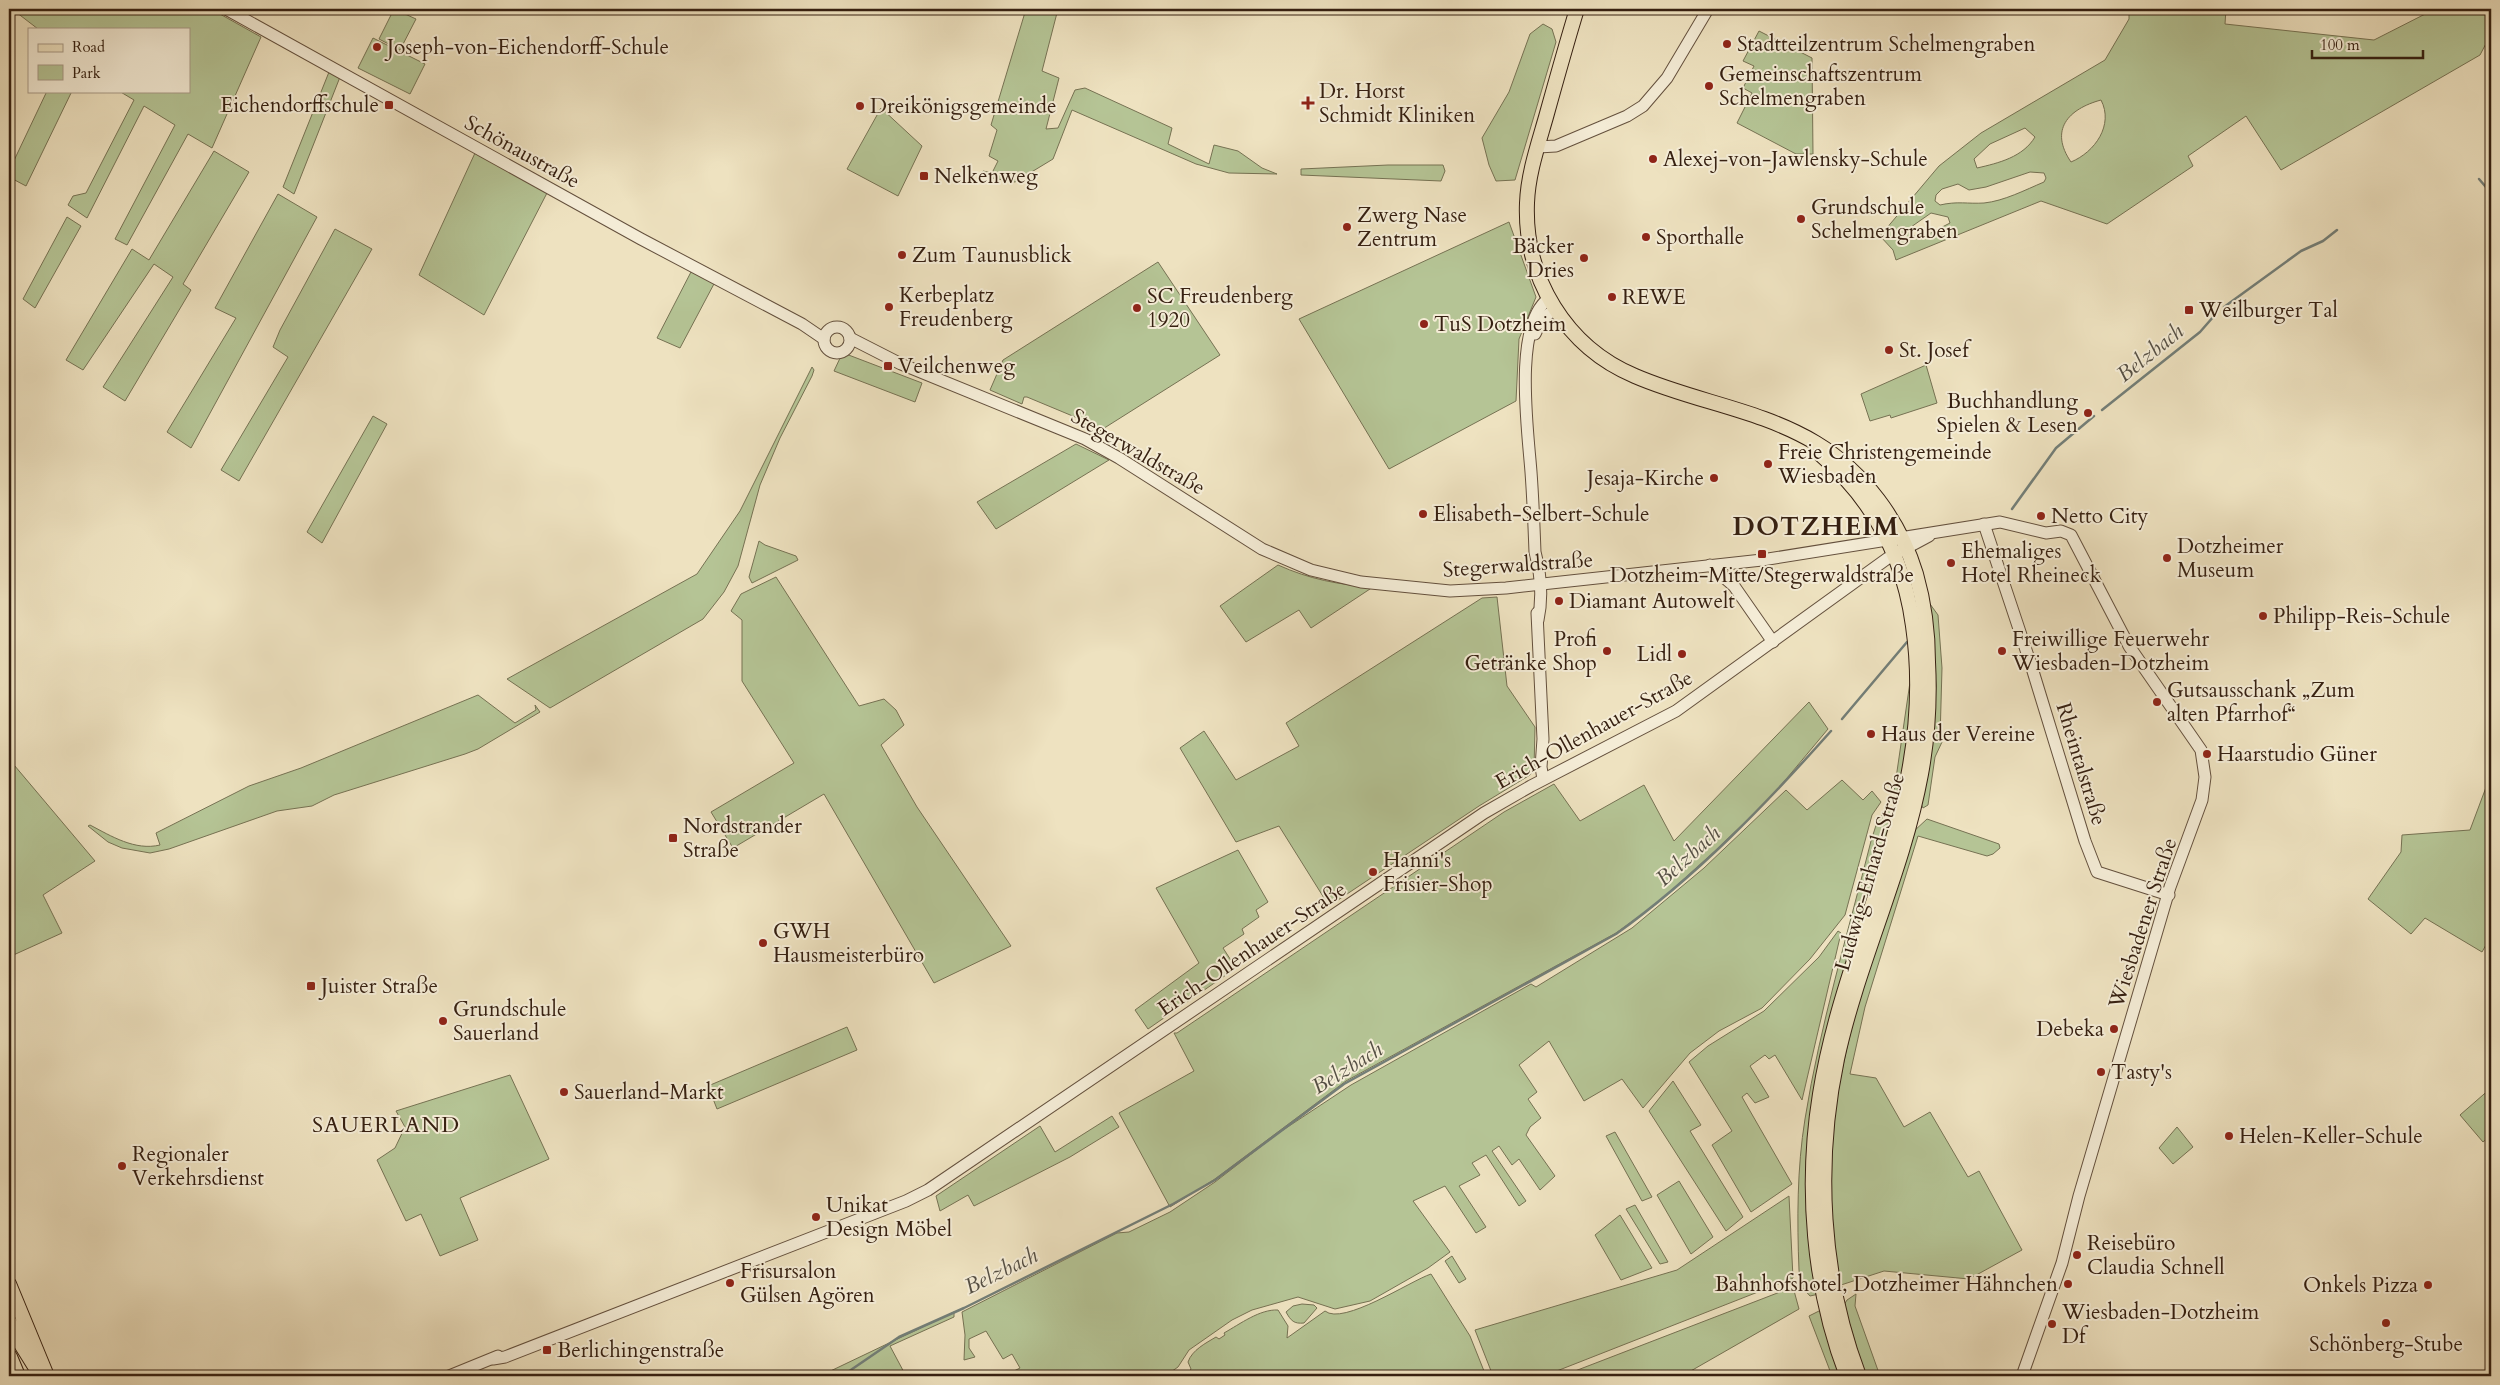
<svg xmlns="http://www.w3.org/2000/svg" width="2500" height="1385" viewBox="0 0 2500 1385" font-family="Cardo,serif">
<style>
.green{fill:#b5c495;stroke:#767253;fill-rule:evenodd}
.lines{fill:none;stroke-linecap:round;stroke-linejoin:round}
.stream{stroke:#737e77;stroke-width:2.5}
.minor-casing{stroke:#64503d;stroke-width:13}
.major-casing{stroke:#362011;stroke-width:16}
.highway-casing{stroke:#362011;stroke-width:18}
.minor{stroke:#f4ecd6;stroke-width:11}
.major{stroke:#eee2c0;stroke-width:14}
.highway{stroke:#eee2c0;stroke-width:16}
.poi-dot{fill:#8f2418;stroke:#f4ecd6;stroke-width:2}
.labels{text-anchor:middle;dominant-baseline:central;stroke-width:4;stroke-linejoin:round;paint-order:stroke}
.poi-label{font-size:21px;fill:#362011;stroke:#f4ecd6;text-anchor:start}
.street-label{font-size:21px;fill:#362011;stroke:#f4ecd6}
.water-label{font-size:22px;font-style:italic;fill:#554f44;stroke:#f4ecd6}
.neighbourhood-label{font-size:22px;letter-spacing:1px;fill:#362011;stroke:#f4ecd6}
.district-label{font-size:26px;font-weight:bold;letter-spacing:1px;fill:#362011;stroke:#f4ecd6}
</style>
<rect width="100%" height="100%" fill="#eee2c0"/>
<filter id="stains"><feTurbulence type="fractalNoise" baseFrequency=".004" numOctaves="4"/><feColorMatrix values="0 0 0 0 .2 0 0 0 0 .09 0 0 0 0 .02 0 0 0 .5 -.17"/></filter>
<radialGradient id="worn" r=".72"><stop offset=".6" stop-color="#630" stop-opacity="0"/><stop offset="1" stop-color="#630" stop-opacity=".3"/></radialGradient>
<g class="green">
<path d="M12,9h199l50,28 -49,111 -24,-14 -61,111 -12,-6 60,-114 -31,-19 -57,112 -19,-13 5,-9 13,-3 48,-93 -15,-9h70v-62h-151z"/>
<path d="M394,9l22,10 -16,31 -21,-11z"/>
<path d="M1026,9h32l-16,62 17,7 -13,51 12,-1 17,-38 10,-2 87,40 -4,16 41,20 5,-19 24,6 24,17 15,6 -48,-1 -33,-9 -124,-54 -19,49 -38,23 -29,-5 -6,-3 3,-3 9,2 6,-12 -9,-5 8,-26 -6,-5z"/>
<path d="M2129,9h97l-1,15 149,16 61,-31h56v25l-11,21 -199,115 -35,-54 -58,40 5,10 -86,58 -66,-23 -145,59 -3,-10 -13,-14 59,-70 42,-33 124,-73 24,-41zM2101,100c13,25 -6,52 -30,62 -22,-32 -3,-53 30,-62zM2025,128l10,9c-12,20 -36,26 -58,31l-3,-9 16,-15zM2030,172l14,1 2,5 -2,4c-19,8 -40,19 -60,21 -16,1 -27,-2 -44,2l-5,-4 1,-6 6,-6 16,-5 11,6 17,-3zM1931,213l17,4 2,6 -31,16 -8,-5v-7z"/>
<path d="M1543,24l9,5 4,13 -41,138 -19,1 -7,-16 -7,-27 27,-46 21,-58z"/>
<path d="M1759,31l53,27 1,96h-17l-59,-31 15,-30 -9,-5 11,-22 -11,-5z"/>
<path d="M373,38l52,26 -15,30 -52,-26z"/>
<path d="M329,72l11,5 -46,117 -11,-7z"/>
<path d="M47,91h25l-46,95 -17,-9v-6z"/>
<path d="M881,108l41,38 -24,50 -51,-27z"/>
<path d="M214,151l35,21 -66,112 8,6 -66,111 -22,-14 70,-110 -19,-13 -71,106 -17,-10 66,-111 17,11z"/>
<path d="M475,153l72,40 -63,122 -65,-40z"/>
<path d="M1388,165h55l2,6 -4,10 -140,-6v-6z"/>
<path d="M278,194l39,23 -126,231 -24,-16 69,-114 -21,-10z"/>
<path d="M67,217l14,9 -46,82 -12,-9z"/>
<path d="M1509,222l27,75 -17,42 -3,62 -127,68 -90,-150z"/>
<path d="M335,229l37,20 -133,232 -18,-11 67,-113 -15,-10 7,-17z"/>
<path d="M1158,262l62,93 -122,77 -23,-15 -48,-20h-3l-2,7 -32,-14 13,-30z"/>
<path d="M692,270l23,12 -35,66 -23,-10z"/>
<path d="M846,354l76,29 -7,19 -81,-31 7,-15z"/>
<path d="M1926,365l11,38 -46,15 -1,-3 -20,6 -9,-27z"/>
<path d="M812,367l2,3 -2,6 -32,62 -20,47 -22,81 -14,26 -21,27 -153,89 -43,-29 190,-105 43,-63z"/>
<path d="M373,416l14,8 -65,119 -15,-11z"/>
<path d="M1076,444l33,16 -113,69 -19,-27z"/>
<path d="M759,541l6,4 31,11 2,4 -46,23 -3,-6z"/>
<path d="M1278,565c31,14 61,20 95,22l-62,41 -12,-18 -53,32 -26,-36z"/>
<path d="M776,577l83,129 25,-7 12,11 8,15 -23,20 36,62 94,139 -77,37 -110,-189 -91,54 -22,-36 83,-49 -52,-82v-61l-11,-9 10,-17z"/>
<path d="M1497,597l10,89 28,41 -1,42 -4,6 -51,31 -150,100 -50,-80 -43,16 -56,-94 24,-17 32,49 63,-34 -13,-23 196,-125z"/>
<path d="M1930,604l8,11 4,53 -2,71 2,3 -7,15 -7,48 -5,3 -2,-4 15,-118z"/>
<path d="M1910,651l3,64 -14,88 -6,-4 17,-117z"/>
<path d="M478,695l37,28 21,-13 -1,-5 5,7 -62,37 -13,5 -131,41 -22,11 -35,5 -108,38 -19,4 -28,-5 -14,-6 -20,-16 2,-1c21,11 45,26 70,20l-4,-12 93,-47 52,-18z"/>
<path d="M1809,702l19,27 -56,67 -57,55 -60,54 -39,28 -270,148 -131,98 -45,28 -51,-94 75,-42 -20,-38h3l327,-221 50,-28 26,37 64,-36 30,56z"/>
<path d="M9,759l86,102 -52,34 19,38 -53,24z"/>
<path d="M2491,774v162l-9,16 -57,-34 -14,16 -43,-35 33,-47 1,-17 68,-5z"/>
<path d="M1842,780l21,20 9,-9 9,11 -9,13 -27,100 -35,44 -48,49 -43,23 -29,22 -47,55 -21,-29 -38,22 -35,-60 -30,24 18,27 -9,7 13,19 -11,9 -4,8 29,41 -15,14 -21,-31 -7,6 -13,-19 -7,5 34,50 -7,5 -33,-51 -14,8 8,12 -21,11 27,41 -10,6 -31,-47 -32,15 37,51 -22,16 -58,33 -35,8 -37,-12 -46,13 -20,10 -43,30 -11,17 -13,9h-161l16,-8 -8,-14 -9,5 -17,-28 -17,8v9l6,9 -11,3 1,-25 -3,-23 155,-79 12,-1 41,-20 45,-30 62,-48 74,-49 180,-101 5,3 96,-59 72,-60 82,-78 21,20z"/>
<path d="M1888,810l7,1 -54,175 -22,308 -9,2 -9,-10 -2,-16c-2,-50 -2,-102 6,-151 15,-94 43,-186 66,-278l7,-22z"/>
<path d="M1927,819l72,25 1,4 -7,6 -6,2 -69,-20 -53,171 -15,67 26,4 28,49 26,-15 38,65 11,-6 43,79 -53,29 -85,-8 -43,14c-6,-31 -12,-62 -12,-94 0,-124 46,-242 84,-359z"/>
<path d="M1238,850l30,52 -12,8 3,7 -17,12 2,5 -21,14 13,20 -88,61 -13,-19 64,-47 -43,-75z"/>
<path d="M1838,931l3,2 -39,167 -27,-45 -6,4 -4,-4 -15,11 19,31 -14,6 -8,-10 -5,4 50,87 -41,28 -39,-67 20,-14 -43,-69 19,-16 56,-35 55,-54z"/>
<path d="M847,1027l10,23 -140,59 -9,-23z"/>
<path d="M510,1075l39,84 -89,39 18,42 -38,16 -19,-42 -15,7 -29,-61 18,-12 10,-21 -9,-16z"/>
<path d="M1673,1081l28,44 -11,6 53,86 -17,14 -77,-120z"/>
<path d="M2491,1088v47l-8,7 -23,-27z"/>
<path d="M1112,1116l7,11 -49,30 -96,49 -6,-11 -28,16 -4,-15 104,-70 15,26z"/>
<path d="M2177,1127l16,20 -20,17 -14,-16z"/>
<path d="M1615,1132l37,65 -10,4 -36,-65z"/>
<path d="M1679,1181l34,56 -22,17 -34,-59z"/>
<path d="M1789,1196l4,82 -2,1 -247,97h-51l-18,-46 202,-60z"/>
<path d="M1635,1205l33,57 -8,2 -34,-55z"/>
<path d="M1620,1215l32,53 -31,12 -26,-45z"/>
<path d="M1452,1256l14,23 -7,4 -14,-22z"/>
<path d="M1431,1274l39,62 16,40h-300l5,-7 -3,-7c4,-12 18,-19 28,-25l3,2 6,-4 -1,-2c16,-9 36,-24 54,-23l10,16 -1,12 38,-27c18,15 85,-30 106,-37z"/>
<path d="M1793,1287l6,22 -117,67h-120z"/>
<path d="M1856,1294l-1,12 25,70h-15l-21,-71 3,-5z"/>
<path d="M1302,1304l12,1 3,3 -13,15c-10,1 -13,-2 -18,-11l7,-6z"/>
<path d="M1823,1309l19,67h-10l-23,-60z"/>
<path d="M954,1312v5l-64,29 16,30h-86z"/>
</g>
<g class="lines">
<g class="stream">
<path d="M2479,179l12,14"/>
<path d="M2224,307l77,-56 22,-10 14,-11"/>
<path d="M2102,410l98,-78 14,-16"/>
<path d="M2012,509l44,-61 38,-32"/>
<path d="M1842,719l65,-77"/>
<path d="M842,1376l57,-39 65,-29 209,-104 42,-24 129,-96 272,-150c81,-58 149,-129 215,-203"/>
</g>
<defs>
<g id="minor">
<path d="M226,9l415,230 161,85 22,15"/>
<path d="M1538,147l18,-1 71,-30 16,-10 24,-28 41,-69"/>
<circle cx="837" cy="340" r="13"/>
<path d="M1535,334l7,-15 13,-10"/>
<path d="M850,338l51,26 184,75 34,19 143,91 49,21 50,12 89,9 56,-3 256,-28 238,-38 46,11 15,-2 10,4 58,111 72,104 4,27 -3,23 -32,87 -91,309 -17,67 -40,113"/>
<path d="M1984,524l48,144 53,173 12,31 72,23"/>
<path d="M1710,565l24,21 39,56"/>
<path d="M1537,613l6,126 -2,28 2,12"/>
<path d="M1538,620c5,-23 3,-45 -3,-68 -1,-27 -2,-53 -4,-80 -3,-41 -18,-146 17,-173"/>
<path d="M493,1359l12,-2 401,-156 22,-11 556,-377 47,-27 145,-75 212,-153 41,-22"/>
<path d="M449,1376l49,-20"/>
</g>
<g id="major">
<path d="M1577,9c-11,36 -21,72 -31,108 -8,28 -18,57 -19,86 -3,75 39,144 108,173 60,26 124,33 181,67 48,29 84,78 100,131 8,28 12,58 12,88 2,38 0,74 -7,112 -18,98 -63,188 -84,285 -22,105 -16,217 22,317"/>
<path d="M1821,455c52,45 83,103 92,171 25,172 -67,305 -93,468 -15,92 -7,194 27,282"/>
<path d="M9,1284l38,92"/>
</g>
<g id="highway">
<path d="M9,1323l33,53"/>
<path d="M9,1357l8,19"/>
</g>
</defs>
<use href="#minor" class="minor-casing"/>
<use href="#major" class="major-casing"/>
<use href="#highway" class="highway-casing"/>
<use href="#minor" class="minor"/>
<use href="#major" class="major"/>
<use href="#highway" class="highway"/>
</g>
<g class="poi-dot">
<circle cx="1727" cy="44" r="5"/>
<circle cx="377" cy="47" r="5"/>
<circle cx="1709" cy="86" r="5"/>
<path d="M1305.5 95.5h5v5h5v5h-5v5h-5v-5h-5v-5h5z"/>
<rect x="384" y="100" width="10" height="10" rx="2.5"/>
<circle cx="860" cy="106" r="5"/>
<circle cx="1653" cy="159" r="5"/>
<rect x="919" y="171" width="10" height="10" rx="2.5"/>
<circle cx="1801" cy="219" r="5"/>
<circle cx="1347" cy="227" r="5"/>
<circle cx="1646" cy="237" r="5"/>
<circle cx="902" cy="255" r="5"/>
<circle cx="1584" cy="258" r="5"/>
<circle cx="1612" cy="297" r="5"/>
<circle cx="889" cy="307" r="5"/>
<circle cx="1137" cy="308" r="5"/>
<rect x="2184" y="305" width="10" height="10" rx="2.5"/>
<circle cx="1424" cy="324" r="5"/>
<circle cx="1889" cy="350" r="5"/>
<rect x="883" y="361" width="10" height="10" rx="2.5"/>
<circle cx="2088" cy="413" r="5"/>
<circle cx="1768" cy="464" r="5"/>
<circle cx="1714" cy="478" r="5"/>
<circle cx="1423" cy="514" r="5"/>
<circle cx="2041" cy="516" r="5"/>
<rect x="1757" y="549" width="10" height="10" rx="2.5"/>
<circle cx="2167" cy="558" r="5"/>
<circle cx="1951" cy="563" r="5"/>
<circle cx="1559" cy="601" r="5"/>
<circle cx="2263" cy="616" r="5"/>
<circle cx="1607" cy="651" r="5"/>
<circle cx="2002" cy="651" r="5"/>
<circle cx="1682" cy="654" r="5"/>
<circle cx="2157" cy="702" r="5"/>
<circle cx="1871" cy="734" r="5"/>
<circle cx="2207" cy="754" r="5"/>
<rect x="668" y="833" width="10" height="10" rx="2.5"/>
<circle cx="1373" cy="872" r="5"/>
<circle cx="763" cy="943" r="5"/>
<rect x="306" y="981" width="10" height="10" rx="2.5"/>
<circle cx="443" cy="1021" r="5"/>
<circle cx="2114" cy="1029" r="5"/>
<circle cx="2101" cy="1072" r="5"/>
<circle cx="564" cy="1092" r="5"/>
<circle cx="2229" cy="1136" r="5"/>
<circle cx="122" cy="1166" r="5"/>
<circle cx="816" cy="1217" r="5"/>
<circle cx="2077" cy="1255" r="5"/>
<circle cx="730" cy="1283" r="5"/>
<circle cx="2068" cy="1284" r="5"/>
<circle cx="2428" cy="1285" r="5"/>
<circle cx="2386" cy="1323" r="5"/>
<circle cx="2052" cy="1324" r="5"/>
<rect x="542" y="1345" width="10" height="10" rx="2.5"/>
</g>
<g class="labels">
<g class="poi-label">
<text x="1737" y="44">Stadtteilzentrum Schelmengraben</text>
<text x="387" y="47">Joseph-von-Eichendorff-Schule</text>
<text x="1719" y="74">Gemeinschaftszentrum<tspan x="1719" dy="24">Schelmengraben</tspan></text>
<text x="1319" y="91">Dr. Horst<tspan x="1319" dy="24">Schmidt Kliniken</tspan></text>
<text x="379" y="105" text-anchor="end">Eichendorffschule</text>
<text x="870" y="106">Dreikönigsgemeinde</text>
<text x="1663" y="159">Alexej-von-Jawlensky-Schule</text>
<text x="934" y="176">Nelkenweg</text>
<text x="1811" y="207">Grundschule<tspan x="1811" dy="24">Schelmengraben</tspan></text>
<text x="1357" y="215">Zwerg Nase<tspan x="1357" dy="24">Zentrum</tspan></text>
<text x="1656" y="237">Sporthalle</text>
<text x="1574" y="246" text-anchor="end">Bäcker<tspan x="1574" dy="24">Dries</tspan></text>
<text x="912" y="255">Zum Taunusblick</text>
<text x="899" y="295">Kerbeplatz<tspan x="899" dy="24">Freudenberg</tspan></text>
<text x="1147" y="296">SC Freudenberg<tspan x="1147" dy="24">1920</tspan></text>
<text x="1622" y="297">REWE</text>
<text x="2199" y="310">Weilburger Tal</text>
<text x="1434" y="324">TuS Dotzheim</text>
<text x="1899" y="350">St. Josef</text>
<text x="898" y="366">Veilchenweg</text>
<text x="2078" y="401" text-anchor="end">Buchhandlung<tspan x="2078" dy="24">Spielen &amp; Lesen</tspan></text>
<text x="1778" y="452">Freie Christengemeinde<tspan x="1778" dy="24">Wiesbaden</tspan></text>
<text x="1704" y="478" text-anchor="end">Jesaja-Kirche</text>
<text x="1433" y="514">Elisabeth-Selbert-Schule</text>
<text x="2051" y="516">Netto City</text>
<text x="2177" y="546">Dotzheimer<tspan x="2177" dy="24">Museum</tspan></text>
<text x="1961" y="551">Ehemaliges<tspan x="1961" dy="24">Hotel Rheineck</tspan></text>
<text x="1762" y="575" text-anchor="middle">Dotzheim-Mitte/Stegerwaldstraße</text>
<text x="1569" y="601">Diamant Autowelt</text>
<text x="2273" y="616">Philipp-Reis-Schule</text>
<text x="1597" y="639" text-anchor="end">Profi<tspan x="1597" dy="24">Getränke Shop</tspan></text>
<text x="2012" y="639">Freiwillige Feuerwehr<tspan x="2012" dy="24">Wiesbaden-Dotzheim</tspan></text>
<text x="1672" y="654" text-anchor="end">Lidl</text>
<text x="2167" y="690">Gutsausschank „Zum<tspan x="2167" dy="24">alten Pfarrhof“</tspan></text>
<text x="1881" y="734">Haus der Vereine</text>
<text x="2217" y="754">Haarstudio Güner</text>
<text x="683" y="826">Nordstrander<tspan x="683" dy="24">Straße</tspan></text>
<text x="1383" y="860">Hanni's<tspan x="1383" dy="24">Frisier-Shop</tspan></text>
<text x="773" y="931">GWH<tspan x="773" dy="24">Hausmeisterbüro</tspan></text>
<text x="321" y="986">Juister Straße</text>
<text x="453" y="1009">Grundschule<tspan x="453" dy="24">Sauerland</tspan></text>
<text x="2104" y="1029" text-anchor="end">Debeka</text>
<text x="2111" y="1072">Tasty's</text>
<text x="574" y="1092">Sauerland-Markt</text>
<text x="2239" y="1136">Helen-Keller-Schule</text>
<text x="132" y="1154">Regionaler<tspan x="132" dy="24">Verkehrsdienst</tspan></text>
<text x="826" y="1205">Unikat<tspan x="826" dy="24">Design Möbel</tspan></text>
<text x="2087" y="1243">Reisebüro<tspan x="2087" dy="24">Claudia Schnell</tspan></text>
<text x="740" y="1271">Frisursalon<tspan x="740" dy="24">Gülsen Agören</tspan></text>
<text x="2058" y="1284" text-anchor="end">Bahnhofshotel, Dotzheimer Hähnchen</text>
<text x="2418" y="1285" text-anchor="end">Onkels Pizza</text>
<text x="2062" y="1312">Wiesbaden-Dotzheim<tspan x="2062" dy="24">Df</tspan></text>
<text x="2386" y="1344" text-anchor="middle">Schönberg-Stube</text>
<text x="557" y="1350">Berlichingenstraße</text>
</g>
<g class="street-label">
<text transform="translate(522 152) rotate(29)">Schönaustraße</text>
<text transform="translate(1138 452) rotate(30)">Stegerwaldstraße</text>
<text transform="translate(1518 565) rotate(-4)">Stegerwaldstraße</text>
<text transform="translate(1594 730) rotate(-29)">Erich-Ollenhauer-Straße</text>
<text transform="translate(2081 764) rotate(73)">Rheintalstraße</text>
<text transform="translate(1870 872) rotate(-74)">Ludwig-Erhard-Straße</text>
<text transform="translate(2143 923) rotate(-72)">Wiesbadener Straße</text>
<text transform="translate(1252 949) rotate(-34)">Erich-Ollenhauer-Straße</text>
</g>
<g class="water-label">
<text transform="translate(2150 353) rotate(-39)">Belzbach</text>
<text transform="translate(1688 856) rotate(-42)">Belzbach</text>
<text transform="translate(1347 1068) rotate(-32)">Belzbach</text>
<text transform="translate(1001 1271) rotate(-26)">Belzbach</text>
</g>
<g class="neighbourhood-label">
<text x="386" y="1125">SAUERLAND</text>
</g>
<g class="district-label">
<text x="1816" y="526">DOTZHEIM</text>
</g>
</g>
<rect width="2500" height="1385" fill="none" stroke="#eee2c0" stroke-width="30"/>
<rect x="10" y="10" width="2480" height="1365" fill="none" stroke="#362011" stroke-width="2.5"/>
<rect x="15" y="15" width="2470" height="1355" fill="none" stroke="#362011"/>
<rect x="28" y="28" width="162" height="65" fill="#f4ecd6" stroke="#a89a87"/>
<rect x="38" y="44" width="25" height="8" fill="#eee2c0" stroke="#a89a87"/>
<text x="72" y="52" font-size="15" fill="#362011">Road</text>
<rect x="38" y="65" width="25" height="15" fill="#b5c495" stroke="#a89a87"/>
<text x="72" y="78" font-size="15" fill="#362011">Park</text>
<path d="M2312 50v8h111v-8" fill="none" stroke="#362011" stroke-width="2.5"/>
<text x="2320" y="50" font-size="15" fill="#362011" stroke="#f4ecd6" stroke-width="4" paint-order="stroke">100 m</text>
<rect width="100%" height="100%" filter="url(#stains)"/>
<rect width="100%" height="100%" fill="url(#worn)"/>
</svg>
